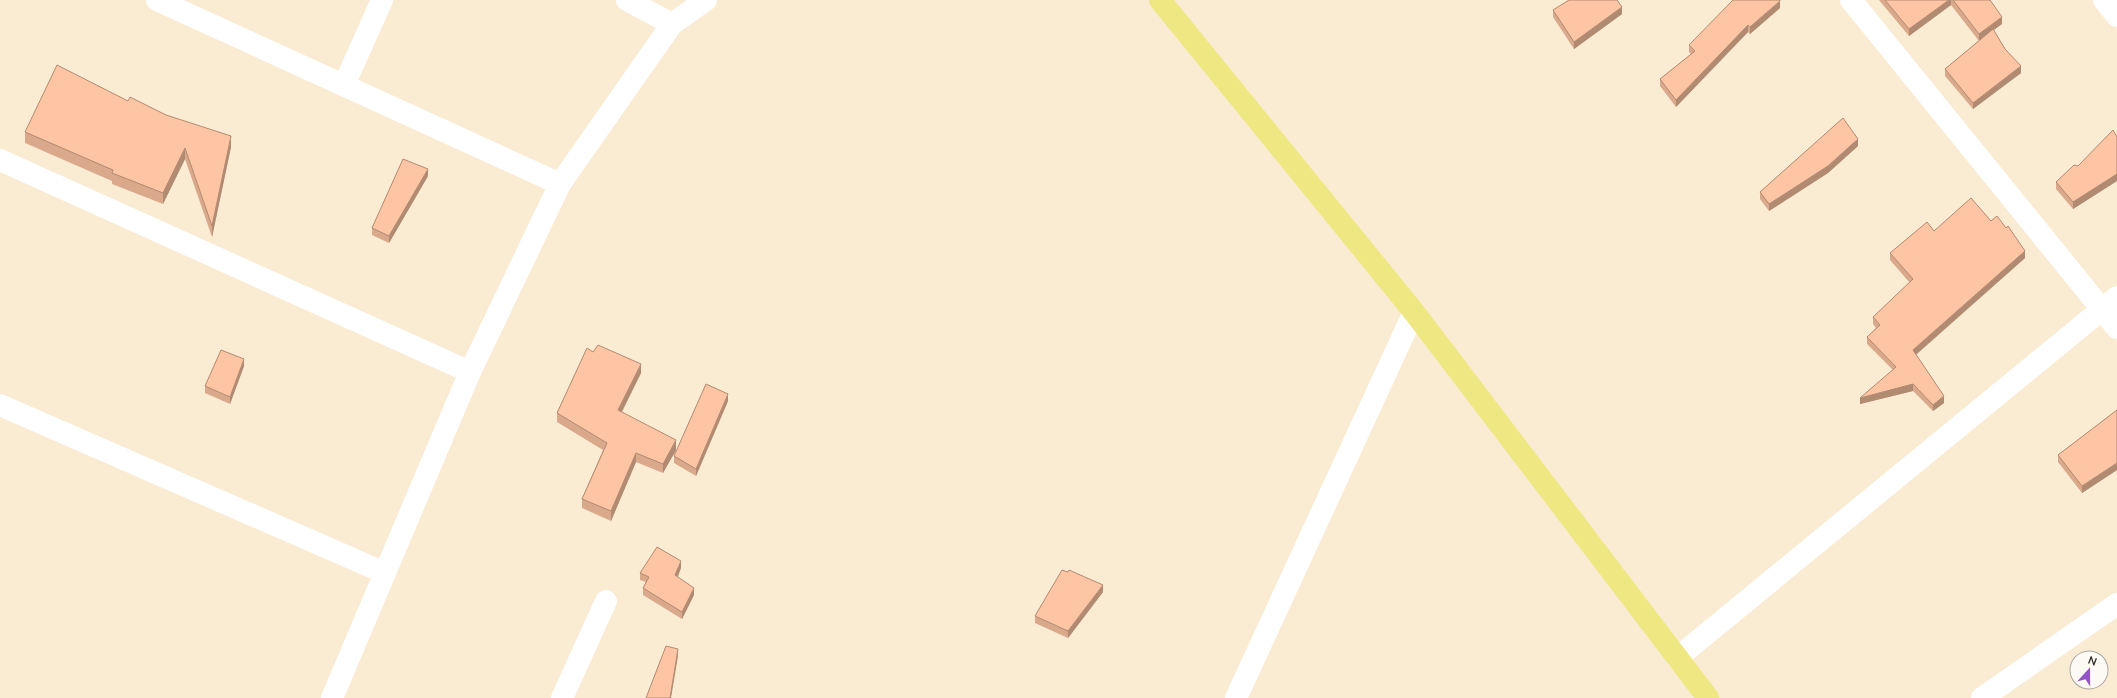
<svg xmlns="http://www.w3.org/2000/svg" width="2117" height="698" viewBox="0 0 2117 698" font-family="Mulish,sans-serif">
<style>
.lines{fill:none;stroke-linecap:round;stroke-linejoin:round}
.minor{stroke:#fff;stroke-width:22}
.major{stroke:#efe882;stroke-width:22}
.wall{fill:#daa98c}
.shaded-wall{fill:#b18a72}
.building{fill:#fdc5a3;stroke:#b18a72}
</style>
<rect width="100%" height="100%" fill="#faebd3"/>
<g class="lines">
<g class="minor">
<path d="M157,0l403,184"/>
<path d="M627,0l45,24"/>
<path d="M1851,0l266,328"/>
<path d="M2104,0l13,16"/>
<path d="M344,85l38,-85"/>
<path d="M0,160l470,212"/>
<path d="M0,405l385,168"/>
<path d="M1677,658l440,-361"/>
<path d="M332,698l138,-326 90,-188 112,-160 34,-24"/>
<path d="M562,698l44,-97"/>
<path d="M1236,698l178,-386"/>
<path d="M1982,698l135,-94"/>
</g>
<path class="major" d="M1160,0l254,312 294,386"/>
</g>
<g class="wall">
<path d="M1879,0h111l12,24 -9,6 28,43 -48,36 -28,-33v-7l34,-28 -28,-36 -42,31z"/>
<path d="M1780,8l-30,26 -2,-2 -72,75 -16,-21v-7l31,-25 -2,-2v-7z"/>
<path d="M1553,10l69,4 -48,35 -21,-32z"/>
<path d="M128,101l103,46 -19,90 -27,-78 -22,45 -51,-20v-3l-87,-38v-11z"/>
<path d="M2117,137v44l-44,28 -17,-20v-7l22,-16z"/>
<path d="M1858,146l-30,27 -59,38 -9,-12v-7z"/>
<path d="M428,176l-39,67 -17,-8v-7z"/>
<path d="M1991,221l34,37 -109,97 28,48 -11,8 -20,-20 -53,13 33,-34 -26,-26v-7l9,-9 -3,-4v-7l37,-34 -20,-23v-7l44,-22z"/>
<path d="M593,352l48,21 -19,39 54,38 -13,23 -27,-11 -25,59 -29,-13v-9l21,-49 -46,-28v-9z"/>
<path d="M244,366l-14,38 -25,-11v-7z"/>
<path d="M728,401l-32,75 -22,-13v-7z"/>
<path d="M2117,410v60l-35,23 -24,-31v-7z"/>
<path d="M681,568l-3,9 16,18 -12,24 -39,-24v-7l3,-6 -6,-2v-7z"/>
<path d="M1103,592l-35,46 -33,-15v-7z"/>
</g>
<g class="shaded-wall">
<path d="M1949,0h2v5l-42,31v-7z"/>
<path d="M1780,1v7l-30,26v-7z"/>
<path d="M1622,7v7l-48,35v-7z"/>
<path d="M2002,17v7l-23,17v-7z"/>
<path d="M1748,25v7l-72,75v-7z"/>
<path d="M2021,66v7l-48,36v-6z"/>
<path d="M231,136v11l-19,90v-11z"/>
<path d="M1858,139v7l-30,27 -59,38v-7z"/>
<path d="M185,148v11l-22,45v-11z"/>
<path d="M428,169v7l-39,67v-7z"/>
<path d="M2117,174v7l-44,28v-7z"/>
<path d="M2025,251v7l-112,99v-7z"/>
<path d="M244,359v7l-14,38v-7z"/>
<path d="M641,364v9l-23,46v-9z"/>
<path d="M1913,384v7l-53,13v-6z"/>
<path d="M728,394v7l-32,75v-7z"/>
<path d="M1944,396v7l-11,8v-6z"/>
<path d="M676,440v10l-13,23v-9z"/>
<path d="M636,453v9l-25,59v-10z"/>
<path d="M2117,463v7l-35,23v-7z"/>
<path d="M681,561v7l-6,14v-7z"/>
<path d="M1103,585v7l-35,46v-7z"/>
<path d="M694,588v7l-12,24v-7z"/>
<path d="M678,649v7l-7,42h-1z"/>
</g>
<g class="building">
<path d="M1569,0h48l5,7 -48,35 -21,-32z"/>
<path d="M1733,0h47v1l-30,26 -2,-2 -72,75 -16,-21 35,-28 -6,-6z"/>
<path d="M1885,0h64l-40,29z"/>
<path d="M1953,0h37l12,17 -23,17z"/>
<path d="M1993,29l12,20 16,17 -48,37 -28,-34z"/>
<path d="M57,65l71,36 2,-4 36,18 65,21 -19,90 -27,-78 -22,45 -51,-20 1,-3 -88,-38z"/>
<path d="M1843,118l15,21 -30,27 -59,38 -9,-12z"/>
<path d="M2113,130l4,7v37l-44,28 -17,-20 18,-17 4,1z"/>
<path d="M403,159l25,10 -39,67 -17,-8z"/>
<path d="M1971,198l20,23 6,-5 9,12 2,-2 17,25 -112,99 31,46 -11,9 -20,-21 -53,14 36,-31 -29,-30 13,-12 -7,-8 40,-38 -23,-26 37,-31 7,9z"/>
<path d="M598,345l43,19 -23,46 58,30 -13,24 -27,-11 -25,58 -29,-12 25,-56 -50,-30 30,-65 6,4z"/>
<path d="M221,350l23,9 -14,38 -25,-11z"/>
<path d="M706,384l22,10 -32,75 -22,-13z"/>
<path d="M2117,410v53l-35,23 -24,-31z"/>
<path d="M657,547l24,14 -6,14 19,13 -12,24 -39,-24 6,-11 -9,-4z"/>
<path d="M1062,570l6,2 1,-2 34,15 -35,46 -33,-15z"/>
<path d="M666,646l12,3 -8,49h-24z"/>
</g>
<g transform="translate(2089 670) rotate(21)"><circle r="19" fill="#fdfaf5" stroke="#aba7a0"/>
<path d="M0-3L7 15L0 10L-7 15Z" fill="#9354ca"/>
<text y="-6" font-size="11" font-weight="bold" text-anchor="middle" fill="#302a21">N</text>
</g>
</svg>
